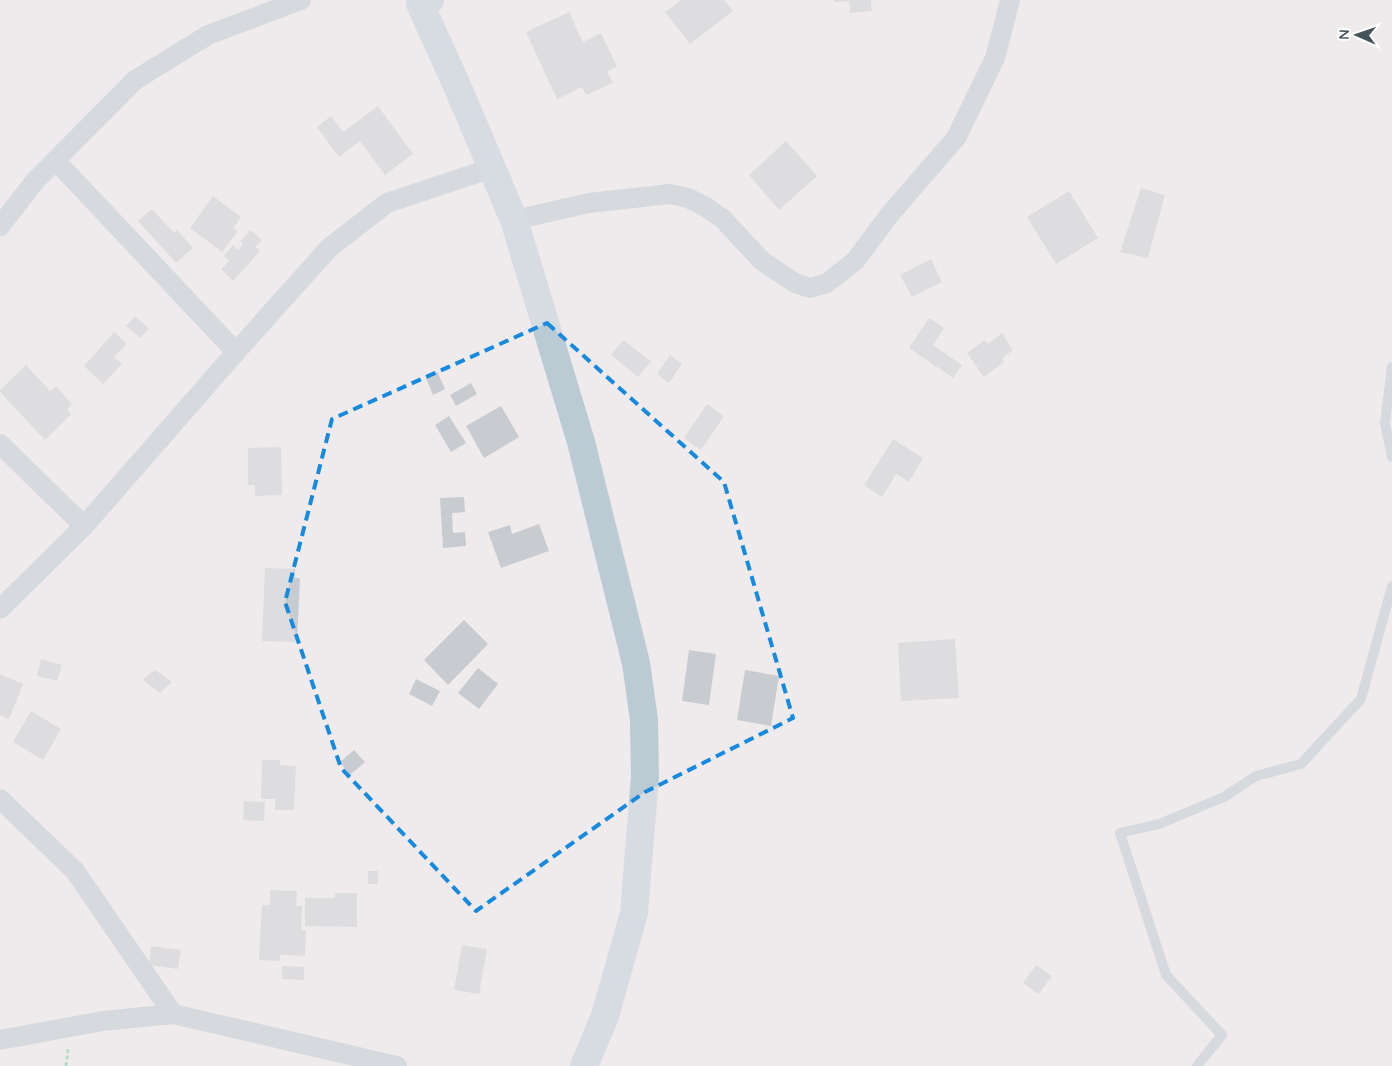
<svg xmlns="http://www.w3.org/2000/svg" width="1392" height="1066" viewBox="0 0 1392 1066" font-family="Quicksand,sans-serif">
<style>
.building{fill:#c8ccd1}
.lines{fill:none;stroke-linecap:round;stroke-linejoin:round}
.path{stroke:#6fcd91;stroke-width:3;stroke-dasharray:4 2.5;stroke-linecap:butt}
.lane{stroke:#b9c6cc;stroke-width:10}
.street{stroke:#b9c6cc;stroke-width:20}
.secondary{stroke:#bbcbd4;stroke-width:28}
.marked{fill:none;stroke:#158adf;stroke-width:4;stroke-dasharray:10 6;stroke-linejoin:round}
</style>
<rect width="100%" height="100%" fill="#efebec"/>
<g class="building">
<path d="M681,0h43l9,11 -43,33 -25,-32z"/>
<path d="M834,0h37l1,11 -22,2 -1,-12 -15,1z"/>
<path d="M569,12l14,30 18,-9 16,34 -10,4 6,12 -27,12 -4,-8 -25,12 -31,-67z"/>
<path d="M378,106l35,48 -28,21 -25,-34 -21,16 -22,-30 14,-11 12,16z"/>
<path d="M786,141l31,35 -38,34 -30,-35z"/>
<path d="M1141,188l24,7 -17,63 -28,-6z"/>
<path d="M1069,191l29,47 -42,26 -29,-47z"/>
<path d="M213,196l28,21 -8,11 5,3 -16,21 -32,-24z"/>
<path d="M152,209l22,24 3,-3 16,18 -17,15 -38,-42z"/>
<path d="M250,230l12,10 -7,7 5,4 -27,30 -12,-12 8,-8 -5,-5 9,-11 5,5 5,-6 -3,-3z"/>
<path d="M931,259l11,23 -30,15 -12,-22z"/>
<path d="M135,316l14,13 -9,9 -14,-12z"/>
<path d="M929,318l15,10 -11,17 29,20 -9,13 -44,-30z"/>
<path d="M114,332l13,12 -13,13 8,7 -19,20 -19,-18z"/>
<path d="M1002,333l11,17 -11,8 2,4 -20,15 -17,-24 18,-13 3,4z"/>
<path d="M623,340l28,21 -13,16 -27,-22z"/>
<path d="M670,355l12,9 -13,19 -12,-9z"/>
<path d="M26,365l24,26 6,-5 16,18 -5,5 4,5 -26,26 -45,-48v-2z"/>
<path d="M437,371l8,18 -12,6 -8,-19z"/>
<path d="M471,383l6,11 -21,12 -6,-11z"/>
<path d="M707,404l17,12 -23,34 -17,-12z"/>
<path d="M501,406l18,31 -35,21 -18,-32z"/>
<path d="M449,416l17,27 -15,9 -16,-27z"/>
<path d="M893,439l30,19 -14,24 -13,-8 -14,23 -18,-12z"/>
<path d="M281,447l1,48 -27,1v-11h-7v-37z"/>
<path d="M464,497l1,15 -13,1 1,20 12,-1 1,14 -23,2 -3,-50z"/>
<path d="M539,524l10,27 -48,17 -13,-36 22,-7 2,9z"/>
<path d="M265,568l30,1v9h5l-3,64 -35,-1z"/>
<path d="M464,620l24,24 -40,41 -24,-25z"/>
<path d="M955,639l4,59 -58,3 -3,-58z"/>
<path d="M689,650l27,4 -7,51 -27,-4z"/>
<path d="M41,659l21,6 -5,16 -20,-5z"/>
<path d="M478,668l20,16 -19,25 -21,-16z"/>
<path d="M155,670l17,12 -12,11 -18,-13z"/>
<path d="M745,670l34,6 -8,50 -34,-6z"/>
<path d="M0,674l23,10 -14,35 -9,-4z"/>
<path d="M416,679l24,12 -8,15 -23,-12z"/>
<path d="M31,711l30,18 -18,31 -30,-18z"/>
<path d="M354,750l11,12 -15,13 -10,-13z"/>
<path d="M262,760h18v5l16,1 -2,44h-19v-11h-14z"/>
<path d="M244,801l21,1 -1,19 -21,-1z"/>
<rect x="368" y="871" width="10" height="13"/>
<path d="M270,890l27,1 -1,15h6l-1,24h5l-1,26 -25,-1v6l-21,-1 3,-55h8z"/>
<path d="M335,893h22v34l-52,-1v-28h30z"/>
<path d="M462,945l25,4 -8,45 -25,-4z"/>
<path d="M151,946l30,4 -3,19 -29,-4z"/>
<path d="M1036,965l16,11 -13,18 -16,-11z"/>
<path d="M282,966l22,1v13l-22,-1z"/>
</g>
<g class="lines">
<path class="path" d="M66,1066l2,-17"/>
<g class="lane">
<path d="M1392,367l-7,56 7,34"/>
<path d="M1197,1066l25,-31 -56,-60 -46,-142 39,-9 65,-27 32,-21 45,-12 60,-65 31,-113"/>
</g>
<g class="street">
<path d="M56,161l180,191"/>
<path d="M514,220l75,-17 81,-9 18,4 18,9 17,12 39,42 33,22 15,5 17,-5 28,-22 35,-47 66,-76 39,-80 15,-58"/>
<path d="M0,226l35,-45 100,-101 73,-45 93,-35"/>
<path d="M0,444l84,82"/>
<path d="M0,609l84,-83 152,-174 93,-104 58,-45 105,-35"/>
<path d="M0,799l75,72 98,143"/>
<path d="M0,1040l103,-19 70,-7 224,52"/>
</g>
<path class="secondary" d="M430,0l-10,4 38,84 56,132 67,222 55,221 8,57 1,57 -11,136 -29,103 -21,50"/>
</g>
<path d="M0 0H1392V1066H0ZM547,323l177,159 69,236 -148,74 -169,119 -135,-143 -56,-166 47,-183z" fill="#efebec" fill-opacity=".55" fill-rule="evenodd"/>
<path class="marked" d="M547,323l177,159 69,236 -148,74 -169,119 -135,-143 -56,-166 47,-183z"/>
<g transform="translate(1357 35) rotate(272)" stroke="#ffffff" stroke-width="4" paint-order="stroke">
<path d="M0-4L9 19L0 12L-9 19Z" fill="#445259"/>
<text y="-8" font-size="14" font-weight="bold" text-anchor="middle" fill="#445259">N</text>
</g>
</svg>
